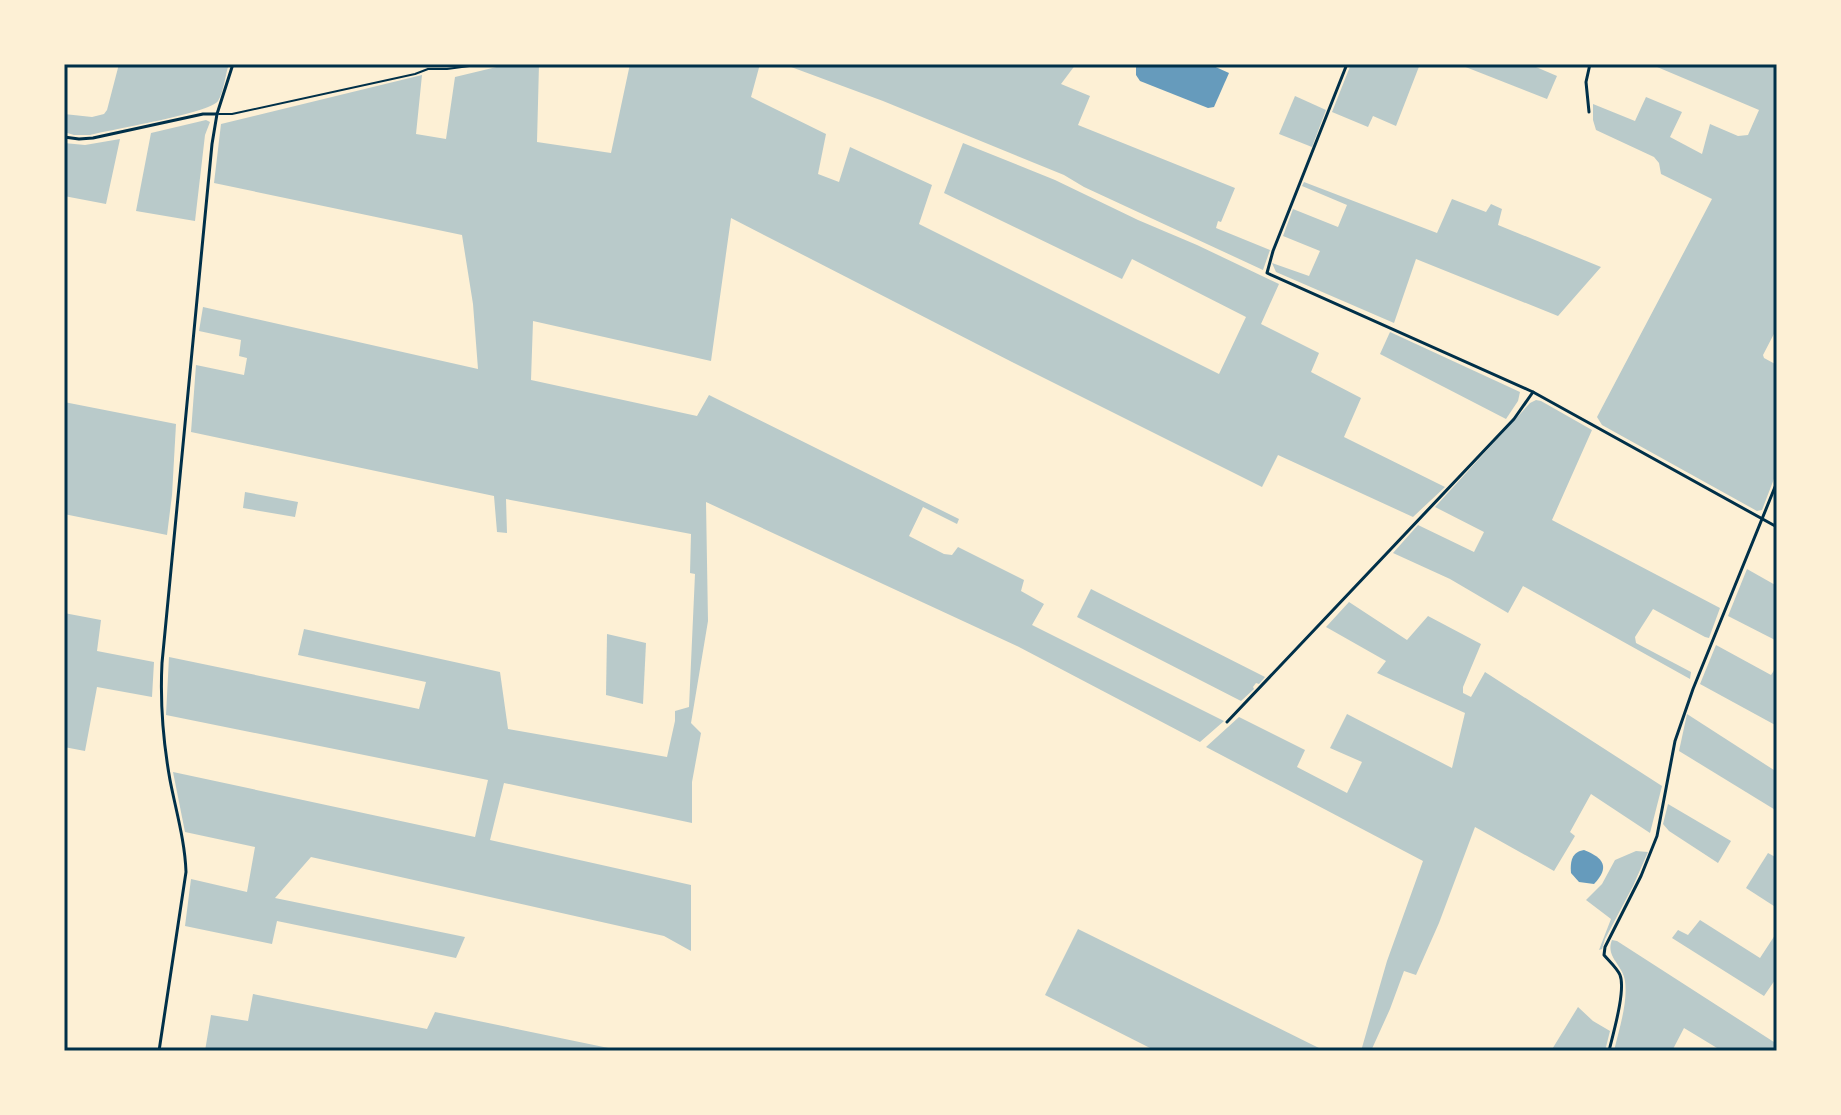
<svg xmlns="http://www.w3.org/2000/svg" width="1841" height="1115" viewBox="0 0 1841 1115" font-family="'Exo 2',sans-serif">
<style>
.green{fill:#b9caca}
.water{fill:#669bbc}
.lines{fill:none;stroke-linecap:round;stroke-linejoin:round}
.service{stroke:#003049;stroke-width:2}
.minor{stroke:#003049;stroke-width:3}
.neatline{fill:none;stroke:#003049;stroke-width:3}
</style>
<rect width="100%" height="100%" fill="#fdf0d5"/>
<g class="green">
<path d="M119,64h110c-4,11 -5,27 -11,37 -8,12 -109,29 -128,34h-16l-10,-3v-18l28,3 12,-3 3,-4z"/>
<path d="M509,64h30l-2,78 74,11 19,-89h130l-9,33 75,37 -8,40 21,8 11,-35 82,38 -13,39 300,150 27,-57 -114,-58 -10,20 -178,-86 19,-50 92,37 83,40 59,25 82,39 -18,40 58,29 -8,19 50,26 -17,39 101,50 -32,30 -135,-62 -16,32 -250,-125 -281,-144 -20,143 -178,-40 -2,59 166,36 12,-21 250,124 -2,5 -34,-17 -14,29 35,18 8,1 6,-8 66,33 -3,11 23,13 -12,21 192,96 -24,21 -181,-95 -313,-145 2,119 -17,102 10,10 -9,49v41l-188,-40 -14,57 201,45v66l-27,-15 -353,-79 -36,41 190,39 -9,21 -179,-37 -5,23 -87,-18 6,-47 56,13 8,-45 -70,-15 -12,-60 302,65 13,-57 -322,-65 3,-58 250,52 7,-27 -128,-27 6,-26 196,43 8,57 159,28 8,-36v-10l14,-4 6,-133 -5,-1 1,-39 -185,-35 1,34 -10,-1 -3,-36 -303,-64 5,-67 48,10 3,-17 -8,-2 2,-16 -42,-9 4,-24 275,62 -5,-65 -11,-69 -248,-52 7,-59 201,-49 -6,59 30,5 9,-62z"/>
<path d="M783,64h293l-15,20 29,12 -12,29 157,63 -14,34 -3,-1 -2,7 54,22 -7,20 -179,-83 -20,-12 -181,-74z"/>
<path d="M1351,64h69l-24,62 -23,-10 -5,11 -36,-15z"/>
<path d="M1463,64h66l28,12 -10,23 -84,-33z"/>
<path d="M1650,64h127v264l-14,27 1,3 13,7v106l-15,39 -5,1 -155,-86 -5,-8 115,-218 -51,-25 -2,-11 -5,-6 -58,-27 -3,-10v-16l42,17 11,-24 36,15 -12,25 32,17 8,-30 28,12 10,-1 11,-25z"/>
<path d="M1295,96l31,14 -14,37 -33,-13z"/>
<path d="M206,120l4,2 -5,13 -10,86 -59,-10 15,-78z"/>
<path d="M120,139l-14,65 -42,-8v-53l21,2z"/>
<path d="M1304,182l133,51 15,-34 34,13 5,-8 11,5 -4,16 103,42 -43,49 -142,-57 -22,64 -118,-51 -4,-9 37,13 11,-25 -37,-15 10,-27 45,18 9,-22 -45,-19z"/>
<path d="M1390,332l130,60 -2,9 -12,18 -126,-65z"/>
<path d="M1536,400l5,1 51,29 -40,90 168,88 -11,30 -4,-1 -52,-28 -18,28 1,6 55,29 -1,7 -167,-93 -15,27 -58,-34 -57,-26 25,-28 56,27 10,-20 -49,-25 95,-104z"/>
<path d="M64,402l112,22 -4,71 -5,40 -103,-21z"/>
<path d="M245,492l53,10 -3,15 -52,-9z"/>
<path d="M1747,569l30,17v55l-49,-25z"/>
<path d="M1091,589l174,88 -6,7 -3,-1 -3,4 1,2 -13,12 -164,-84z"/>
<path d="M1349,602l58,38 21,-24 53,28 -18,43v6l8,4 14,-25 177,114 -12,47 -59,-39 -21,38 5,4 -21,35 -79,-44 -36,96 -23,52 -12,-4 -14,38 -19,42h-10l26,-90 36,-100 -217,-114 33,-30 66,33 -8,17 50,26 15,-31 -32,-14 17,-34 105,54 13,-55 -88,-40 9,-12 -60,-34z"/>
<path d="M64,613l37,7 -4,31 57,11 -2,35 -55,-10 -12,64 -21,-4z"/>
<path d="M607,634l39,9 -3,61 -37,-9z"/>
<path d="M1716,645l55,30 6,-9v60l-77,-42z"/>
<path d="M1687,714l90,58v39l-98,-60z"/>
<path d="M1668,804l63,37 -13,22 -49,-32 -6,-7z"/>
<path d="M1636,851l12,1 -15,34 -28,53 -3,10 -3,1 12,-31 -25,-19 16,-16 13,-24z"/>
<path d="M1768,853l9,5v50l-31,-20z"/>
<path d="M1700,920l60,38 17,-26v45l-13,19 -92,-58 6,-8 10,5z"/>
<path d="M1078,929l247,122h-169l-111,-56z"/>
<path d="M1612,940l5,1 160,103v7h-55l-38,-23 -12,23h-58c5,-22 14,-48 11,-70 -2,-16 -20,-24 -13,-41z"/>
<path d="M253,994l174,35 8,-17 188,39h-418l6,-36 37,6z"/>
<path d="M1578,1007l15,14 17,10 -5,20h-54z"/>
</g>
<g class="water">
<path d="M1136,64h73l20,9 -15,34 -6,1 -68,-27 -4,-6z"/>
<path d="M1584,850c20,8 26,17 10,34l-15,-2 -8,-9c-1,-12 1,-21 13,-23z"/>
</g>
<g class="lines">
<path class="service" d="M219,114h13l183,-40 13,-5h19l37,-5"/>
<g class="minor">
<path d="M1347,64l-74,187 -6,22 266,119 244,135"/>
<path d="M1589,112l-3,-30 4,-18"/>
<path d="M64,137l15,2 14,-1 110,-24h14"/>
<path d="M1227,722l287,-303 19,-27"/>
<path d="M159,1051l27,-179c-1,-31 -10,-61 -16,-92 -7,-39 -10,-77 -8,-117l50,-519 5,-30 16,-50"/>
<path d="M1609,1051c4,-17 17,-61 11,-76 -3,-7 -11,-14 -16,-20l1,-8 36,-71 16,-40 18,-95 18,-52 84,-207"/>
</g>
</g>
<rect width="1841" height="1115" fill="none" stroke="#fdf0d5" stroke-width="132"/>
<rect x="66" y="66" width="1709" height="983" class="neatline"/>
</svg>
